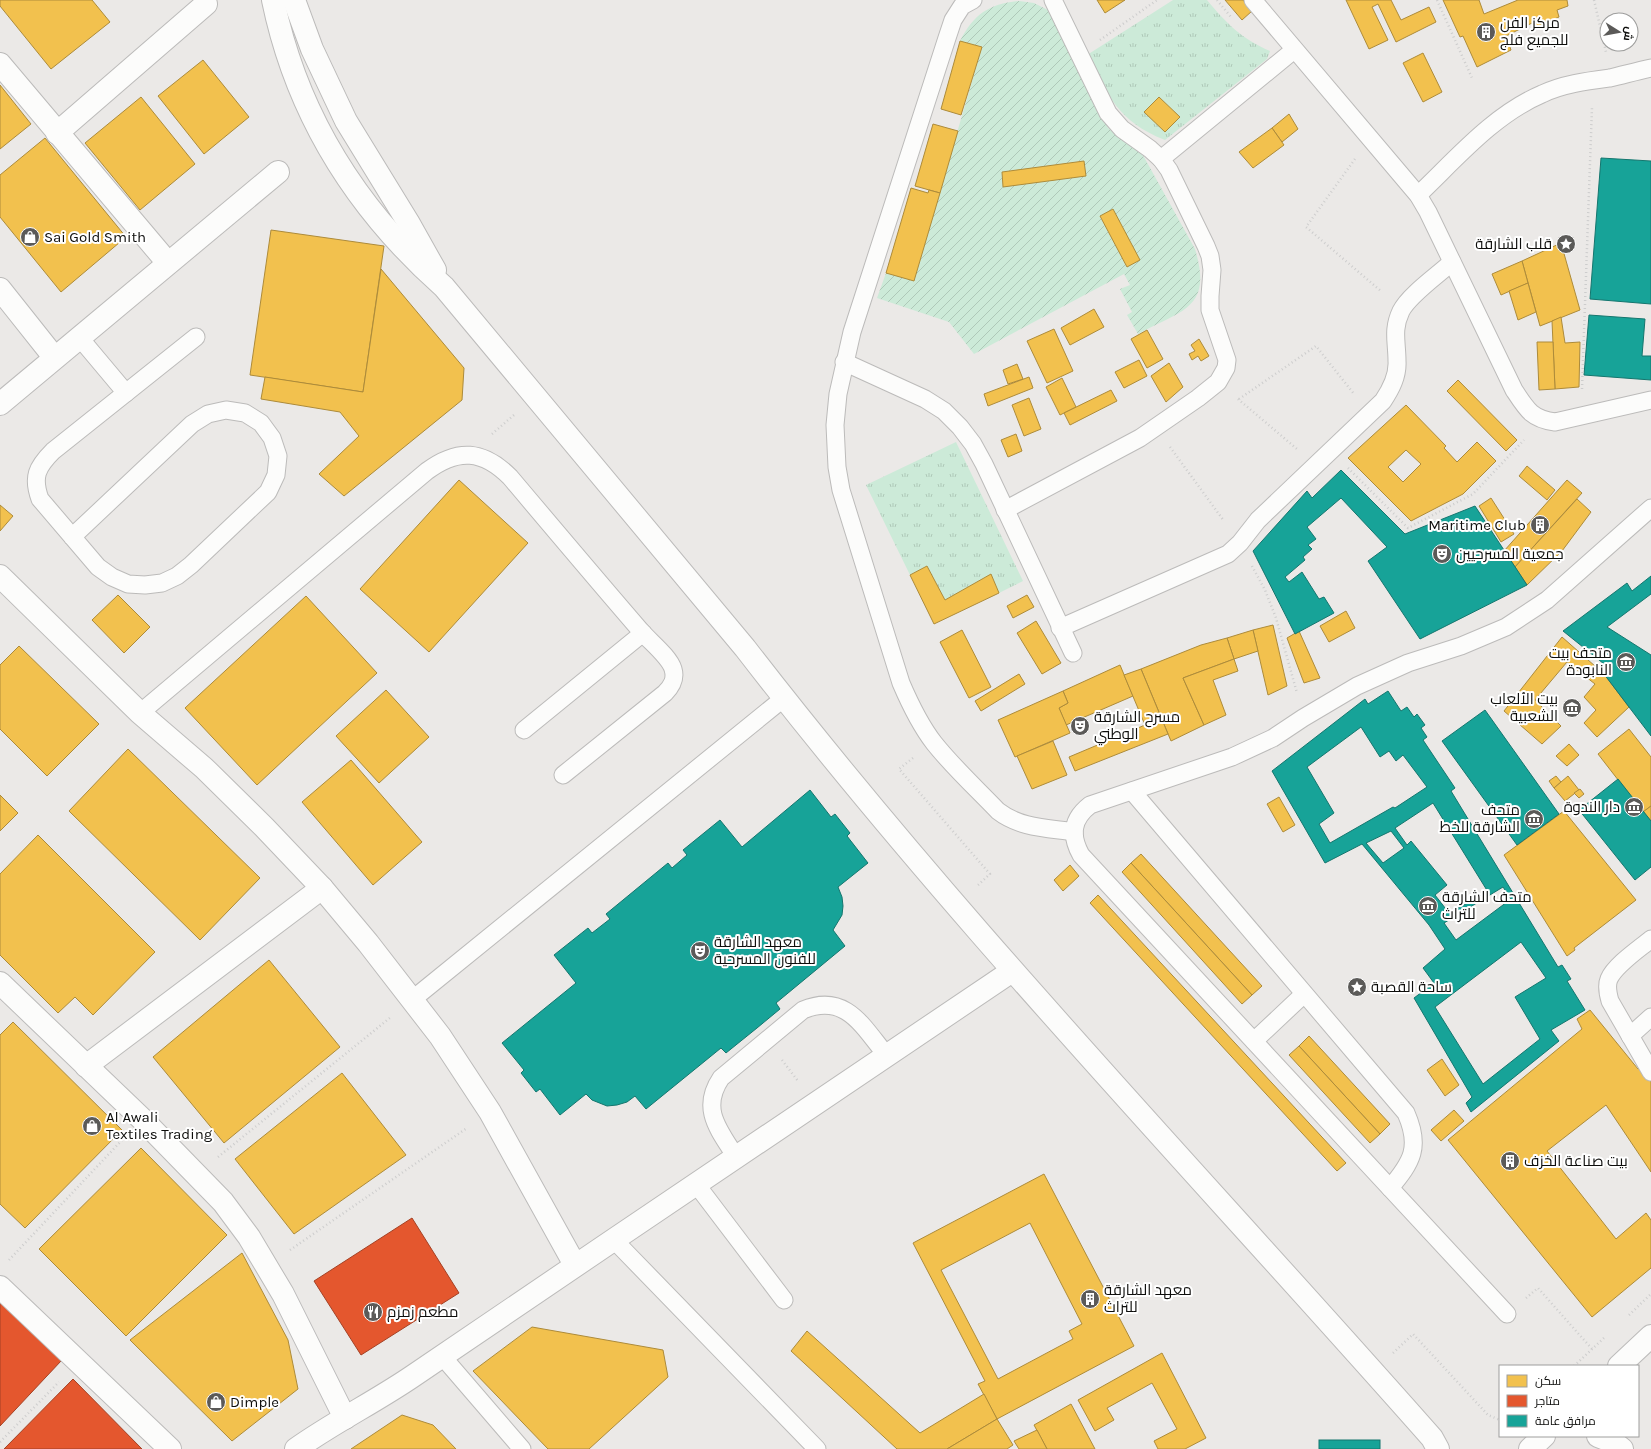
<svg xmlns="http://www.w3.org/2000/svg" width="1651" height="1449" viewBox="0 0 1651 1449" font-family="Karla,Cairo,sans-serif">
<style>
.grass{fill:url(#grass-tufts);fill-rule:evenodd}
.garden{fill:url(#garden-furrows);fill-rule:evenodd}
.homes{fill:#f2c14e;stroke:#ad8b3a;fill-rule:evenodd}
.shops{fill:#e4572e;stroke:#a44124}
.public{fill:#17a398;stroke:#14766e;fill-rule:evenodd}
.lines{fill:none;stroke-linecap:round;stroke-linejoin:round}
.lane-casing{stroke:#bcbbba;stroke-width:19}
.street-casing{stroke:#bcbbba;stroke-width:24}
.path{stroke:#cdcdcd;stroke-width:2.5;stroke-dasharray:1 3;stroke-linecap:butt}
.lane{stroke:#fcfcfb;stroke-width:17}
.street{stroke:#fcfcfb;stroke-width:22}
.labels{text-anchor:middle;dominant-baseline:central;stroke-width:4;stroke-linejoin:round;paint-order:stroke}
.poi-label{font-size:15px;fill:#0d0d0b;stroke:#fff;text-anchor:start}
</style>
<defs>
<pattern id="grass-tufts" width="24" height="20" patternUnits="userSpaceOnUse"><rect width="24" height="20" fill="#ccead8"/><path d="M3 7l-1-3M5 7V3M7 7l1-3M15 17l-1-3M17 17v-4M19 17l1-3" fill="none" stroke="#aec8b8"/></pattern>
<pattern id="garden-furrows" width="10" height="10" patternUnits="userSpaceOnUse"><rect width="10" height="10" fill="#ccead8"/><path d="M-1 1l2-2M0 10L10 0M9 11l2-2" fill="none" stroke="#aec8b8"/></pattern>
</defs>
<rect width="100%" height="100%" fill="#ebe9e7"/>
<g class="grass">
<path d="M1173,0h34c19,23 35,39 63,51l-3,8 -102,81c-48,-19 -55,-43 -78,-85zM1159,97l20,20 -35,-5z"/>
<path d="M956,442l67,139 -24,12 -8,-19 -46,26 -18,-34 -17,9 -44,-90z"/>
</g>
<path class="garden" d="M1019,1l15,2 14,7 60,118 30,22 6,7 51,92c18,59 -12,61 -57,85l-11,-19 5,-3 -12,-23 10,-4 -6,-11 -150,80 -25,-32 -72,-24 9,-25 28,7 68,-233 -22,-6c14,-27 29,-37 59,-40zM1083,161h1l-81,25 -1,-14zM1112,210l15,56 -27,-49z"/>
<g class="homes">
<path d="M0,0h92l18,22 -59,47 -51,-63z"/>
<path d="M1097,0h28l-20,13z"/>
<path d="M1225,0h18l9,11 -10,9z"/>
<path d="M1346,0h45l10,20 28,-13 7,15 -40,20 -18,-38 -6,3 16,33 -19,9z"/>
<path d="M1443,0h36l5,14 34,-14h49l1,6 -11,4 2,7 -25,11 -2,-5 -26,13 5,14 -34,17 -14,-31 -3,1z"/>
<path d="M960,41l22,6 -21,68 -20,-6z"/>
<path d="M1423,53l19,39 -19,10 -20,-39z"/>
<path d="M203,60l46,57 -45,37 -46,-58z"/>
<path d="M0,85l31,39 -31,25z"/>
<path d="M141,97l54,67 -55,46 -55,-67z"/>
<path d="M1159,97l21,20 -15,15 -21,-20z"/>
<path d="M1289,114l9,15 -16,13 -10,-14z"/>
<path d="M933,124l25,7 -18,62 -25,-7z"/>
<path d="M1272,128l12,17 -31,23 -14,-16z"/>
<path d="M45,138l81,99 -65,55 -61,-75v-42z"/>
<path d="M1084,161l2,15 -83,11 -1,-15z"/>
<path d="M911,188l17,5 1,-3 11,3 -26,88 -28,-8z"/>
<path d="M1113,209l27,51 -13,7 -27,-51z"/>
<path d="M271,230l113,16 -21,146 -113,-17z"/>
<path d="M1561,243l19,67 -40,16 -18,-65z"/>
<path d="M1522,261l6,22 -27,12 -9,-21z"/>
<path d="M381,269l83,99 -2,32 -118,96 -25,-22 40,-38 -19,-24 -79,-13 4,-22 98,15z"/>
<path d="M1528,283l8,29 -18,8 -9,-29z"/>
<path d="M1094,309l10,18 -34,18 -9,-17z"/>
<path d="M1561,317l4,26 15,-1 -1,45 -24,2 -3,-68z"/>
<path d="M1054,329l19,42 -26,12 -20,-42z"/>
<path d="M1147,330l16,29 -16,9 -16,-29z"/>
<path d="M1199,339l10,17 -8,5 -3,-5 -6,4 -3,-6 6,-3 -4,-6z"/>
<path d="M1537,342h16l2,47 -16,1z"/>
<path d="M1139,360l8,16 -23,12 -9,-16z"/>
<path d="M1169,363l14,24 -17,15 -15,-26z"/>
<path d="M1017,364l6,15 -15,5 -5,-14z"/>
<path d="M1029,377l4,11 -45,18 -4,-12z"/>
<path d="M1062,378l14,29 -16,8 -14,-28z"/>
<path d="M1458,380l59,60 -11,11 -59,-60z"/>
<path d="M1111,390l6,11 -47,24 -6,-12z"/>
<path d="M1029,398l12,31 -17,7 -12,-31z"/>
<path d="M1406,405l40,41 -2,2 13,14 20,-20 19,19 -33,33 -52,27 -63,-63zM1406,450l15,14 -18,18 -15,-15z"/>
<path d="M1016,434l6,17 -14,6 -7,-17z"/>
<path d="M1527,466l28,24 -8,10 -28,-24z"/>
<path d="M459,480l69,63 -99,109 -69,-63z"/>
<path d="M1567,480l15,13 -67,74 -11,-16z"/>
<path d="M1491,498l23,36 -13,8 -22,-36z"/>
<path d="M1577,499l14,13 -29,39 -35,34 -12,-18z"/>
<path d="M0,505l13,11 -13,15z"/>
<path d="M927,566l18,34 46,-26 8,19 -65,31 -24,-49z"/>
<path d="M118,595l32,32 -26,26 -32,-33z"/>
<path d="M1027,595l7,12 -21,11 -6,-12z"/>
<path d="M306,596l71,77 -120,112 -72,-77z"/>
<path d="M1346,611l9,17 -26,14 -9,-16z"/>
<path d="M1036,621l25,42 -19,11 -25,-41z"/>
<path d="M1273,625l14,61 -19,9 -15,-65z"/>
<path d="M962,630l29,57 -22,11 -29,-56z"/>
<path d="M1253,630l5,21 -24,8 -7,-21z"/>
<path d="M1299,631l21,47 -16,5 -17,-45z"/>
<path d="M1562,637l42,37 25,33 -32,30 -13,-14 12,-13 -12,-13 11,-13 -28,-22 -32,38 26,26 -19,18 -38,-33z"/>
<path d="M1227,638l7,21 -51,19 21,47 -33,16 -30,-72 60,-24z"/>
<path d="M19,646l80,78 -52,52 -47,-47v-64z"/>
<path d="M1234,659l4,12 -25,9 13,35 -22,10 -21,-47z"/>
<path d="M1120,665l13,31 -67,29 -7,-17 9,-5 -5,-12z"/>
<path d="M1141,669l27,65 -93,37 -6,-14 76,-32 -21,-50z"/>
<path d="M1019,674l6,10 -44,27 -6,-10z"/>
<path d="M386,690l43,47 -50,46 -43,-47z"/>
<path d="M1063,691l5,12 -9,5 11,25 -55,24 -17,-37z"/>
<path d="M1629,729l22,28v49l-8,6 -45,-58z"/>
<path d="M1053,741l14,34 -35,14 -15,-33z"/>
<path d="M1569,744l10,11 -12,11 -11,-10z"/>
<path d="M128,749l132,129 -60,62 -131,-129z"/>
<path d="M351,760l71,82 -49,43 -71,-83z"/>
<path d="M1556,776l5,6 -7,6 -5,-7z"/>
<path d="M1568,776l11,14 -14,11 -11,-13z"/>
<path d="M1580,789l4,5 -5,4 -5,-5z"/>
<path d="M0,795l18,18 -18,18z"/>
<path d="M1279,797l16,28 -12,7 -16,-28z"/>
<path d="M1651,806v15l-8,-9z"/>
<path d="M1564,811l72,89 -62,48 1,2 -8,6 -63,-101z"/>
<path d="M38,835l117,117 -62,63 -18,-18 -17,16 -58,-58v-81z"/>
<path d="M1141,854l121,132 -10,9 -121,-132z"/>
<path d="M1131,863l121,132 -10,9 -120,-132z"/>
<path d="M1070,865l9,11 -16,15 -9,-11z"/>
<path d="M1098,895l248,268 -9,8 -247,-268z"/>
<path d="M269,960l71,87 -116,96 -71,-86z"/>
<path d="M1590,1010l48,59 3,-2 10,15v90l-45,-67 -59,46 69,88 30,-26 5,7v48l-59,49 -144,-177 134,-111 -5,-10z"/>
<path d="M13,1022l109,108 -97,98 -25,-24v-169z"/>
<path d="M1309,1036l81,88 -10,10 -81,-88z"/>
<path d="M1299,1046l81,88 -10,9 -81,-88z"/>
<path d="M1442,1059l17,26 -14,11 -18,-26z"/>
<path d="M342,1073l64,82 -112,79 -59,-75z"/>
<path d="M1454,1110l10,11 -23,20 -10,-11z"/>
<path d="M141,1148l86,87 -101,101 -87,-87z"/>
<path d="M1044,1174l90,172 -137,73 -19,-35 7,-3 -72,-138zM1030,1223l52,101 -13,7 4,8 -75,40 -57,-109z"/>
<path d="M242,1253l46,87 10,49 -66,52 -102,-101z"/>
<path d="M532,1327l131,23 5,27 -79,72h-41l-75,-78z"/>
<path d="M807,1331l113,102 64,-39 13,25 -50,30h-50l-106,-98z"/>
<path d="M1162,1353l44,85 -21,11h-27l-4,-8 23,-12 -25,-46 -45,25 7,12 -19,11 -17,-31z"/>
<path d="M1071,1404l24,45h-48l-13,-24z"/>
<path d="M402,1415l31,10 23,24h-105z"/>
<path d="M997,1419l16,26 -6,4h-60z"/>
<path d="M1037,1430l10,19h-28l-5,-8z"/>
</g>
<g class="shops">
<path d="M412,1218l47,75 -98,62 -47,-74z"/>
<path d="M0,1302l61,59 -61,65z"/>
<path d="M73,1379l69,70h-138z"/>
</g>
<g class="public">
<path d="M1601,158l50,3v143l-61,-5z"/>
<path d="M1589,315l56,4 -3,37h9v24l-67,-5z"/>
<path d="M1341,470l64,64 70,-28 52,79 -107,54 -52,-78 19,-14 -46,-49 -34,29 9,12 -8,6 4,4 -9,8 2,3 -20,17 4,5 13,-10 17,27 5,-2 10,16 -39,21 -42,-83 54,-60 5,7z"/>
<path d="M1651,576v18l-44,33 44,28v81l-47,-62 5,-6 -46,-37 64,-48 5,8z"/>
<path d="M1388,691l13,20 6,-4 7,10 3,-3 8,11 -4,3 6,9 -4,3 32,48 -4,3 107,176 4,-2 9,14 -4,2 18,29 -34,20 8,11 -88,71 -5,-9 6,-6 -58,-99 20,-15 -11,-15 22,-19 -16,-24 -67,-81 -37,19 -53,-92 93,-72 3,5zM1361,727l19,30 9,-6 7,10 7,-6 24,32 -32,21 -2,-1 -63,36 -11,-19 15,-11 -27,-46zM1433,803l55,89 -39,21 -14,-18 12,-10 -36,-44 -4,4 -12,-17zM1391,831l13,17 -21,15 -17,-20zM1503,887l8,12 -55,41 -12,-17zM1521,942l25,36 -31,19 25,42 -57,45 -48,-77z"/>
<path d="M1485,710l74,104 -42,31 -75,-104z"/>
<path d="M1618,779l33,42v46l-16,13 -56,-70z"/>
<path d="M810,790l21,27 4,-3 15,19 -3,3 21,27 -30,24 4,10 1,9 -1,9 -9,15 12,16 -69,57 4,6 -23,19 -31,25 -5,-5 -75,61 -11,-13 -8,6 -10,3 -10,1 -15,-6 -6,-6 -26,21 -20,-26 -4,3 -15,-19 3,-3 -22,-27 74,-60 -22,-28 34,-27 4,5 18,-14 -4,-5 62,-51 4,5 15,-13 -4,-5 37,-30 22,27z"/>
<rect x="1319" y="1440" width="61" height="9"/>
</g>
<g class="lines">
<defs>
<g id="lane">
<path d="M973,0l-11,6 -9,14 -6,18 -95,294 -14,62 -3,31 2,42 4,23 60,193c9,21 19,42 33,60 19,24 43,46 64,68 22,17 49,17 76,21"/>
<path d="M1253,0l165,195 10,17 86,178c13,20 18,29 41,32l96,-22"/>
<path d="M1161,159l133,-109"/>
<path d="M1418,195c38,-36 75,-80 124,-101 21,-10 45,-13 68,-16 13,-3 27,-7 41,-10"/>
<path d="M79,337l47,56"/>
<path d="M844,362l81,37 19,12 16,16 13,17 11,20 89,189"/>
<path d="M1005,510l135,-72 58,-40 20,-16 8,-14 1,-8 -17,-50v-14l2,-26 -2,-14 -4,-10 -37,-76 -8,-11 -11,-10 -28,-20 -14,-16 -55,-113"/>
<path d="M72,537l120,-113 16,-10 18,-4 19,3 16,10 11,15 6,18 -2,19 -8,17 -77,73 -14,11 -15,7 -17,2 -17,-1 -16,-7 -14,-10 -58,-68c-8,-22 -3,-32 13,-48l143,-114"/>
<path d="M1060,628l168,-74 12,-11 18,-23 125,-119c8,-12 15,-25 14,-40 0,-19 -5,-31 4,-50 8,-16 37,-36 51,-49"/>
<path d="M140,713l287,-242c31,-23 56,-21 83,6 43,51 86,102 130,153 9,11 29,26 33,39 3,10 -1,17 -8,24l-102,82"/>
<path d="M524,730l119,-97"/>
<path d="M1132,791l274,322c15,34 6,49 -16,75"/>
<path d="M1651,939c-12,10 -36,26 -42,40 -3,7 -1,15 1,22l41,71"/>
<path d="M413,999l371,-301"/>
<path d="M1630,1036l21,-19"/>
<path d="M1254,1041l50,-47"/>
<path d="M736,1157c-17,-27 -36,-48 -15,-79l82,-68c43,-18 60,17 84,46"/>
<path d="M696,1184l88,116"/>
<path d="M613,1239l204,210"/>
<path d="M1507,1314l-426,-459c-11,-20 -9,-36 9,-50l142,-48 41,-19 30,-20 54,-32 51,-23 53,-17 45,-19 41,-27 104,-92"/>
<path d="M442,1356l80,93"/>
</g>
<g id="street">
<path d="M273,0c24,116 83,209 171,287l301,361c213,276 456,528 687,790l6,11"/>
<path d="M294,0l18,49 34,72 62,101 27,48"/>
<path d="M0,64l168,199"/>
<path d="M57,133l149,-129"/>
<path d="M0,289l54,68"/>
<path d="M0,404l278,-232"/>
<path d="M0,576l140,137 64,55 60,59 58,61 46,55 72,93 50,76 85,153"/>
<path d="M0,983l142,136 81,83 26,35 34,57 62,124"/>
<path d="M86,1066l236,-178"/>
<path d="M0,1287l170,162"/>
<path d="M1619,1366l32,-30"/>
<path d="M1598,1436l15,6 9,7"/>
<path d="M296,1449c38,-27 79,-47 117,-73 199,-136 400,-270 599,-405"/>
<path d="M1530,1449l14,-13"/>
</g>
</defs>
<use href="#lane" class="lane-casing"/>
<use href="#street" class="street-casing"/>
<g class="path">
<path d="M1217,0l14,17"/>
<path d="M1437,0l35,78"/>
<path d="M1594,0l12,52"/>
<path d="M1100,40l57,-40"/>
<path d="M1355,159l-49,68 76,65"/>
<path d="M1582,389l10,-282"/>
<path d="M1238,399l59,50"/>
<path d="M1239,399l77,-53 38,48"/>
<path d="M492,434l22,-19"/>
<path d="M1170,447l54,74"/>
<path d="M1348,468l60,60 65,-34 51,-54"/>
<path d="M1252,566l13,24 11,28 21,75"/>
<path d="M913,758l-14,11 91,105 -13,12"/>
<path d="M782,1060l16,21"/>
<path d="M218,1157l173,-140"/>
<path d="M290,1250l177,-122"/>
<path d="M9,1260l114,-121"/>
<path d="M1526,1298l12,-10 54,61"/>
<path d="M1629,1315l22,-21"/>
<path d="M1393,1353l20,-19 75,81 12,5"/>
<path d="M1574,1366l30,-28"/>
<path d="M0,1442l59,-60"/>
</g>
<use href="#lane" class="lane"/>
<use href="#street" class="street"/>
</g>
<defs>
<symbol id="building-disc" viewBox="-11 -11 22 22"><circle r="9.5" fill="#5b5a58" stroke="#fff"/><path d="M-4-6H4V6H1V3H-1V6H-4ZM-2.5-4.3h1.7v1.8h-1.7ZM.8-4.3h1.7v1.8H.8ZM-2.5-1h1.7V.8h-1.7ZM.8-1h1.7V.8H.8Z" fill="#fff"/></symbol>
<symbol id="shop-disc" viewBox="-11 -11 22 22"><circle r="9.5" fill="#5b5a58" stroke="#fff"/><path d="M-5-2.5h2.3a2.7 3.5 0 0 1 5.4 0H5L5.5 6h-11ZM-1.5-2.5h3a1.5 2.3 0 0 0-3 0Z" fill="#fff"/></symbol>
<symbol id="sight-disc" viewBox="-11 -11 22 22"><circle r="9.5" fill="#5b5a58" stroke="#fff"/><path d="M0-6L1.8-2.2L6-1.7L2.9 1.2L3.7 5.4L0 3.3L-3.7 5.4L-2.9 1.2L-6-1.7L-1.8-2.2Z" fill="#fff"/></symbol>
<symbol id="theatre-disc" viewBox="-11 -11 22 22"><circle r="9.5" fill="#5b5a58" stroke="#fff"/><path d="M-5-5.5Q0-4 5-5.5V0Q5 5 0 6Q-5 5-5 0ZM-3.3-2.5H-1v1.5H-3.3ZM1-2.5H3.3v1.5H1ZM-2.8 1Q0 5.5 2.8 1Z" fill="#fff"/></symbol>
<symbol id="museum-disc" viewBox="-11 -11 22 22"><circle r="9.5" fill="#5b5a58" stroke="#fff"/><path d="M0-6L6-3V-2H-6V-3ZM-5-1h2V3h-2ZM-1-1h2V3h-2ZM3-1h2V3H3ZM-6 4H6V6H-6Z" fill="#fff"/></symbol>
<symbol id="restaurant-disc" viewBox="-11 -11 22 22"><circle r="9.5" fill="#5b5a58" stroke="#fff"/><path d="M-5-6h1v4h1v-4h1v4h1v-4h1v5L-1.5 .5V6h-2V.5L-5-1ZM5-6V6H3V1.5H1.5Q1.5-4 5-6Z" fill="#fff"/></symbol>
</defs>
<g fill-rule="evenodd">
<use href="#building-disc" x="1475" y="21" width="22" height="22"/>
<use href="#shop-disc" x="19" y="226" width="22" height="22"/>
<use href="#sight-disc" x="1555" y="233" width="22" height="22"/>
<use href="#building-disc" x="1529" y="514" width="22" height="22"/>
<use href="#theatre-disc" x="1431" y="543" width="22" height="22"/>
<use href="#museum-disc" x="1615" y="651" width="22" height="22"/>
<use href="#museum-disc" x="1561" y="697" width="22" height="22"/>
<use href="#theatre-disc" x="1069" y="715" width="22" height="22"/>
<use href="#museum-disc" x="1623" y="796" width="22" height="22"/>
<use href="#museum-disc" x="1523" y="808" width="22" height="22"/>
<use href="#museum-disc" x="1417" y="895" width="22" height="22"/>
<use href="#theatre-disc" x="689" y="940" width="22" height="22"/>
<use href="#sight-disc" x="1346" y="976" width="22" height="22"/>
<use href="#shop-disc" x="81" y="1115" width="22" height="22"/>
<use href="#building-disc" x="1499" y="1150" width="22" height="22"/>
<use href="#building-disc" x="1079" y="1288" width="22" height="22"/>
<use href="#restaurant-disc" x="362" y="1301" width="22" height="22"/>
<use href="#shop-disc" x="205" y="1391" width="22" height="22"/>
</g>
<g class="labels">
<g class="poi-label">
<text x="1500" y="23">مركز الفن<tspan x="1500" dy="17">للجميع فلج</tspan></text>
<text x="44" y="237">Sai Gold Smith</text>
<text x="1552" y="244" text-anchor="end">قلب الشارقة</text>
<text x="1526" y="525" text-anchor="end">Maritime Club</text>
<text x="1456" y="554">جمعية المسرحيين</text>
<text x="1612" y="653" text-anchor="end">متحف بيت<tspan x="1612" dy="17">النابودة</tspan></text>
<text x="1558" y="699" text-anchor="end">بيت الألعاب<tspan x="1558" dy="17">الشعبية</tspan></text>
<text x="1094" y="717">مسرح الشارقة<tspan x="1094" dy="17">الوطني</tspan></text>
<text x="1620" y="807" text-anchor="end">دار الندوة</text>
<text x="1520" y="810" text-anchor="end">متحف<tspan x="1520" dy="17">الشارقة للخط</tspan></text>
<text x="1442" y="897">متحف الشارقة<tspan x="1442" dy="17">للتراث</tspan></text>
<text x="714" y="942">معهد الشارقة<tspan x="714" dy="17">للفنون المسرحية</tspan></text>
<text x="1371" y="987">ساحة القصبة</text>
<text x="106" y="1117">Al Awali<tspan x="106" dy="17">Textiles Trading</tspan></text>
<text x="1524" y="1161">بيت صناعة الخزف</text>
<text x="1104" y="1290">معهد الشارقة<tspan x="1104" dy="17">للتراث</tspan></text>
<text x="387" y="1312">مطعم زمزم</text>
<text x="230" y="1402">Dimple</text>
</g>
</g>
<rect x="1499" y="1365" width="140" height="72" fill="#ffffff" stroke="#9e9e9d"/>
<rect x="1507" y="1375" width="20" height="12" fill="#f2c14e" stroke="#9e9e9d"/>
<text x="1535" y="1385" font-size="12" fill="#0d0d0b">سكن</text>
<rect x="1507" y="1395" width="20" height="12" fill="#e4572e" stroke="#9e9e9d"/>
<text x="1535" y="1405" font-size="12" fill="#0d0d0b">متاجر</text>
<rect x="1507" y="1415" width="20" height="12" fill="#17a398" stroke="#9e9e9d"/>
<text x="1535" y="1425" font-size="12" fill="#0d0d0b">مرافق عامة</text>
<g transform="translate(1619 32) rotate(101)"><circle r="19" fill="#ffffff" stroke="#9e9e9d"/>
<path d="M0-3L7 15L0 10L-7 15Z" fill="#5b5a58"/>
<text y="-6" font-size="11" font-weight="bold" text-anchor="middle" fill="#0d0d0b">ش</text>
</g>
</svg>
